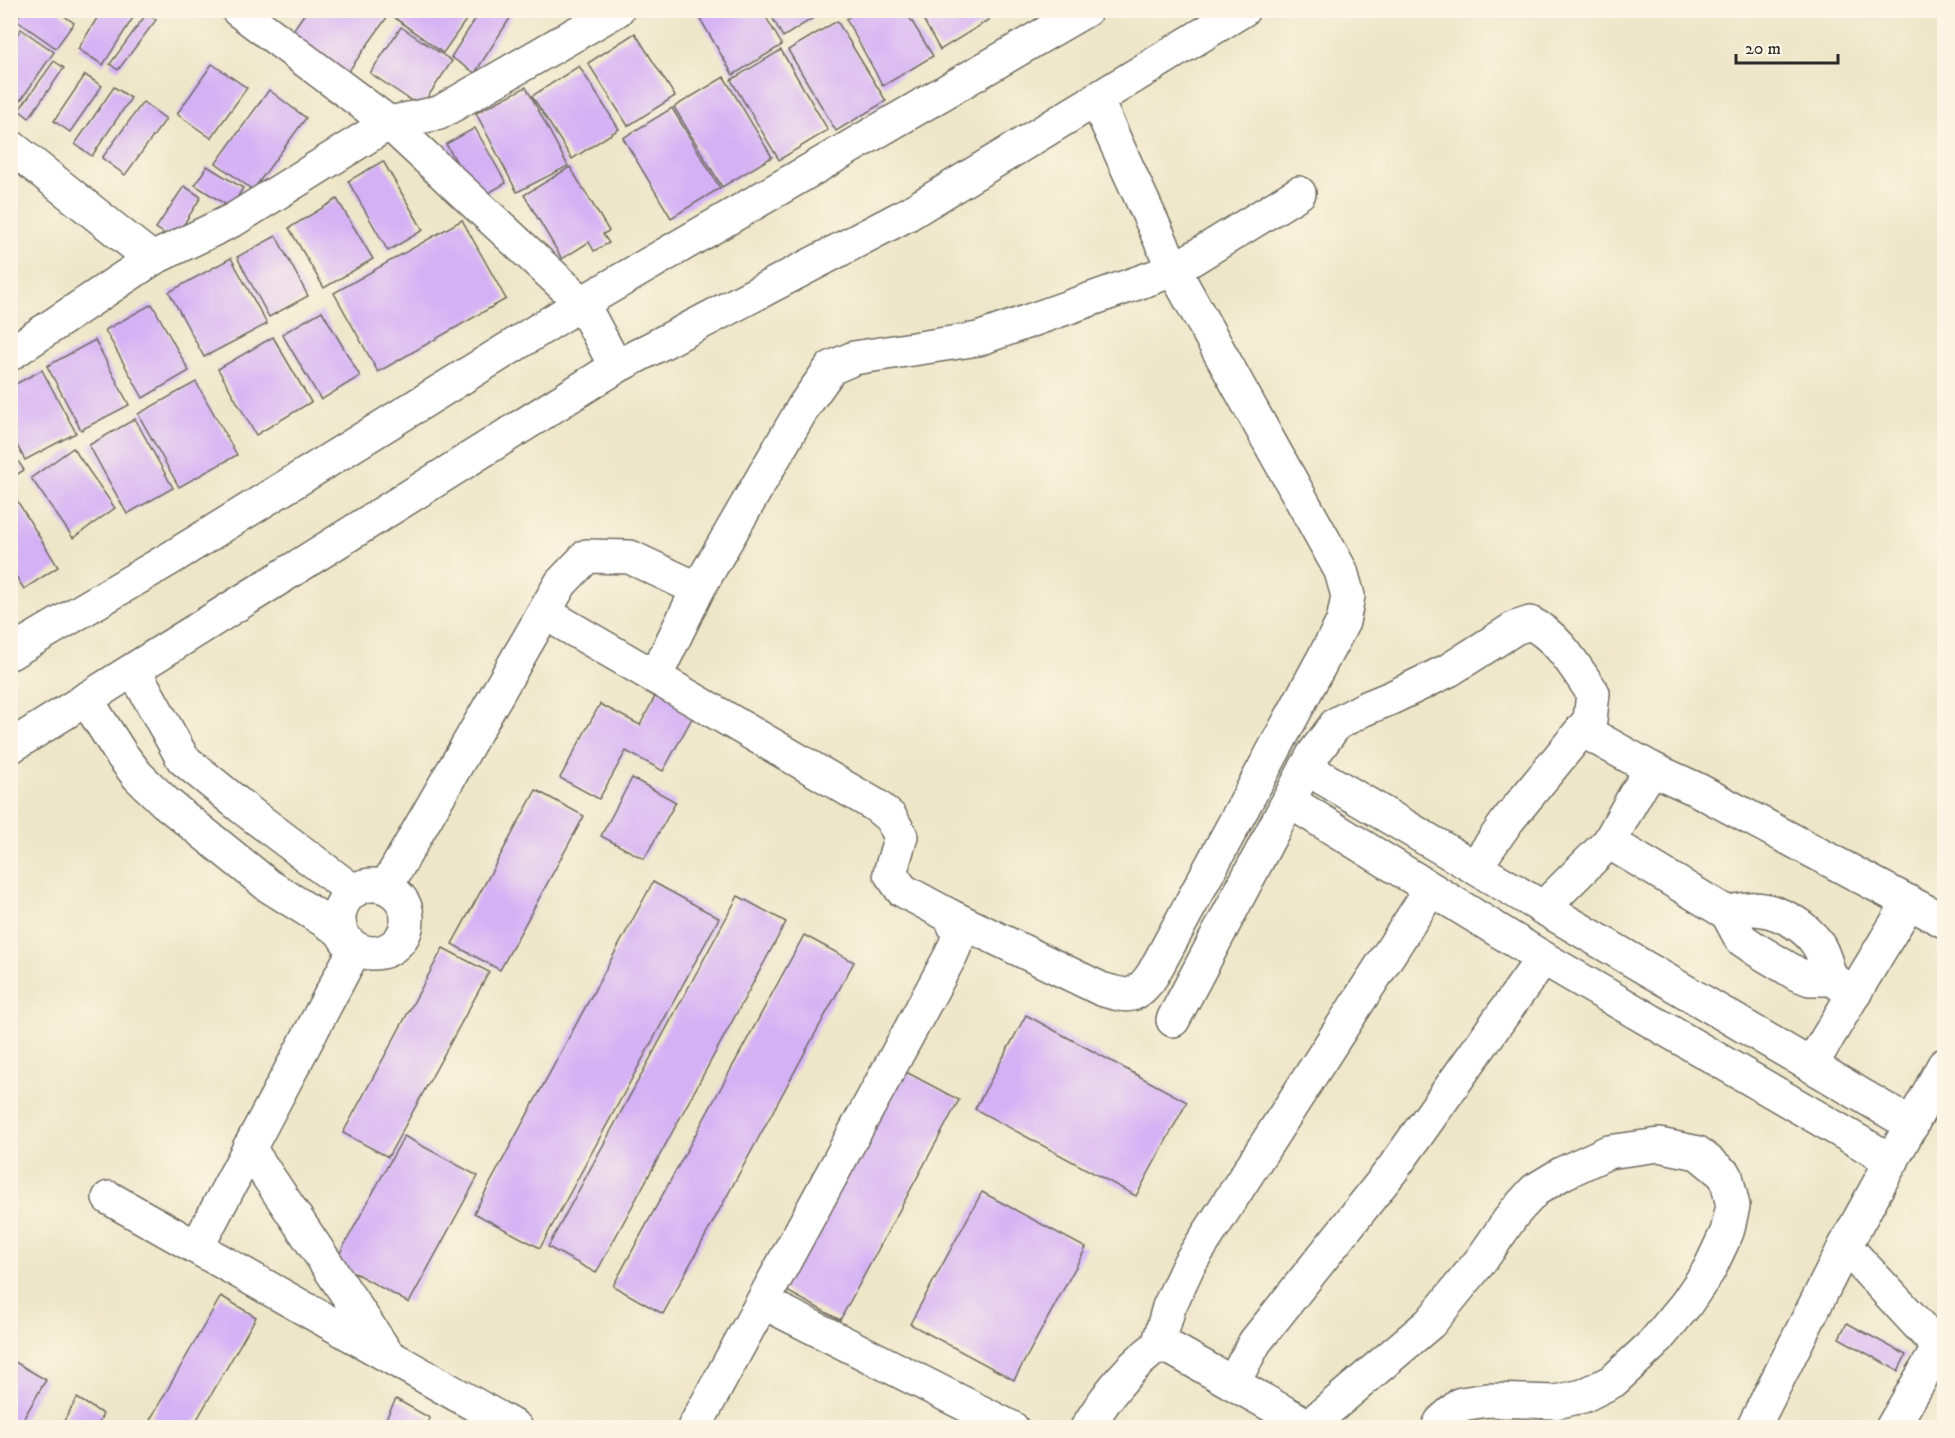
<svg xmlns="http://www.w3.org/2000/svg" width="1955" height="1438" viewBox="0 0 1955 1438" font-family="'IM FELL DW Pica',serif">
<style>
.building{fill:#d4b0f5}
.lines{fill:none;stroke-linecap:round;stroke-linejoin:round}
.minor-casing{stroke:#6f6c62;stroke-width:36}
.minor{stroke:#fff;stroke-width:33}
</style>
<rect width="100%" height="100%" fill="#fcf5e5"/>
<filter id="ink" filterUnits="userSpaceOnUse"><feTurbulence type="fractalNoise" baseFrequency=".0167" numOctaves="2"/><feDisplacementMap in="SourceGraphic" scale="12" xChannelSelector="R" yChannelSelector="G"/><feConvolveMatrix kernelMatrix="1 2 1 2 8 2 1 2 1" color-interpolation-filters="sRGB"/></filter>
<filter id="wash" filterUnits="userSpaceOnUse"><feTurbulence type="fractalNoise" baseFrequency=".008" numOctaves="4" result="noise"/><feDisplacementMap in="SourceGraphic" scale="24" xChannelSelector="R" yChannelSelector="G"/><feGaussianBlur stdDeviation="1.35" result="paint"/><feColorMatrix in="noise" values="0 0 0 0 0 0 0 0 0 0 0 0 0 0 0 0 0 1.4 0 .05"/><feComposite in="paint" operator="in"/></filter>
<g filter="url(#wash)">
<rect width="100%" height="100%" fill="#eee6c8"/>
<g id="blocks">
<g class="building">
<path d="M22,10h34l18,13 -18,25 -40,-28z"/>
<path d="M102,10h36l-35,55 -25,-16z"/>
<path d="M307,10h73l8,6 -47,66 -56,-40z"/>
<path d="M388,10h85l-30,43 -56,-41z"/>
<path d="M481,10h23l8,5 -37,58 -24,-16z"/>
<path d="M695,10h67l20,35 -49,30z"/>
<path d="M768,10h58l-43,27z"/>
<path d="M859,10h46l28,46 -50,30 -37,-67z"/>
<path d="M918,10h66l5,10 -49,30z"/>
<path d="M147,13l9,7 -38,50 -8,-6z"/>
<path d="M837,21l49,80 -50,30 -48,-81z"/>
<path d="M401,27l51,34 -31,46 -51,-34z"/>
<path d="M21,29l33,23 -33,48 -11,-7v-49z"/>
<path d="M635,33l40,63 -47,30 -40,-63z"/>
<path d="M781,50l47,80 -49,30 -48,-80z"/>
<path d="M54,61l10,7 -35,50 -10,-8z"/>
<path d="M212,64l35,24 -36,50 -34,-24z"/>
<path d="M579,66l40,63 -47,30 -40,-63z"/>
<path d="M85,75l17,11 -32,46 -16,-11z"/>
<path d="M724,77l48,80 -50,30 -48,-80z"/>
<path d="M114,87l17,11 -39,58 -17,-12z"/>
<path d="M526,87l42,79 -51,26 -41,-79z"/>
<path d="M269,90l37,28 -53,72 -37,-27z"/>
<path d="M143,102l23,17 -41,56 -23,-17z"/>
<path d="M672,108l48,80 -49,30 -48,-80z"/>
<path d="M475,128l31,55 -28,16 -32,-55z"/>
<path d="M383,161l40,69 -35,21 -40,-70z"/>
<path d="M207,166l36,22 -12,20 -36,-23z"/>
<path d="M570,167l39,64 -6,3 6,9 -15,8 -5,-9 -27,17 -38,-64z"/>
<path d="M184,186l17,11 -27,43 -18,-12z"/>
<path d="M337,199l36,60 -49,29 -35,-60z"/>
<path d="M462,220l44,79 -128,73 -44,-79z"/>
<path d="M276,236l32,60 -39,21 -32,-60z"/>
<path d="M231,258l36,66 -63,33 -35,-65z"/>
<path d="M152,304l37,67 -46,27 -38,-68z"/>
<path d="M322,311l38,65 -39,24 -39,-66z"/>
<path d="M273,337l38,65 -55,33 -38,-66z"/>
<path d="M95,340l34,65 -48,25 -34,-64z"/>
<path d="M42,370l34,63 -51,27 -15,-28v-45z"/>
<path d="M196,382l41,73 -58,32 -41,-73z"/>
<path d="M135,419l38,69 -46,26 -38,-69z"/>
<path d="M73,448l42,60 -42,30 -42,-60z"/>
<path d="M10,449l14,21 -14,9z"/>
<path d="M10,489l48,78 -34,22 -14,-22z"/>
<path d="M659,689l38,20 -34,62 -37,-20 -27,48 -39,-21 40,-74 40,21z"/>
<path d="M632,778l44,24 -32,57 -43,-23z"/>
<path d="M536,790l48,26 -84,154 -48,-26z"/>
<path d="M653,882l66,36 -179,330 -66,-35z"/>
<path d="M738,896l48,26 -190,351 -48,-26z"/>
<path d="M804,935l50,27 -191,352 -50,-28z"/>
<path d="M443,948l46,24 -101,185 -45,-24z"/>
<path d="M1026,1015l161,87 -51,94 -161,-87z"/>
<path d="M893,1065l66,35 -119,220 -66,-36z"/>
<path d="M404,1136l74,40 -69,127 -74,-41z"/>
<path d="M982,1192l104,56 -72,132 -104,-56z"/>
<path d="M221,1296l35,21 -64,111h-30l-12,-8z"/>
<path d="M1944,1296v19l-7,-4z"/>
<path d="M1847,1323l59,32 -8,16 -59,-33z"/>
<path d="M10,1359l36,21 -28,48h-8z"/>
<path d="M77,1398l26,16 -7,14h-36z"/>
<path d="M396,1399l34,19 -4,10h-45z"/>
</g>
</g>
</g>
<g filter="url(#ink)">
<use href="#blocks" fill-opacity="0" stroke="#6f6c62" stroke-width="1.5"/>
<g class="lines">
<defs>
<g id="minor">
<path d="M238,10l151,113 193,180 34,64"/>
<path d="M10,146l142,113"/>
<path d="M10,354l142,-95 83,-40 154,-96 50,-10 178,-103"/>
<path d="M545,613l330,192 15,12 11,19 -11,37 12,17 48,26 9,20 -8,19 -257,473"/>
<path d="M10,653l161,-95 411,-255 504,-293"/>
<path d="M134,670l49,89 60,49 110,83"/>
<path d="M655,677l43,-88"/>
<path d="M86,699l35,55 17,22 27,26 104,84 72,45"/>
<path d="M1582,730l70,39"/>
<path d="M10,747l606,-380 292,-153 335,-204"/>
<path d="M1306,768l606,357"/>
<path d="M1289,801l254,157 349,203"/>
<path d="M1609,842l118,71"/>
<circle cx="373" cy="919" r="34"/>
<path d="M386,887l175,-304 26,-27 43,1 68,32 106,-183 27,-38 23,-10 124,-19 196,-69 125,-77"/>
<path d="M1543,908l66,-66 26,-47 17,-26 44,20 248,132"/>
<path d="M950,916l151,73c27,8 34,11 52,-15l190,-352 5,-26 -7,-25 -167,-301 -78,-171"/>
<path d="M1831,979c-5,-14 -8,-31 -19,-42 -13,-15 -37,-27 -57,-28 -9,-1 -19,2 -28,4l14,26 16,11 40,24 13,5h21l24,14"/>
<path d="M1173,1020l133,-252 7,-13 23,-31 28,-15 27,-11 58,-28 66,-42 15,-5c29,14 45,44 63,70l-3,27 -82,100 -33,47"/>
<path d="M1811,1065l98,-163"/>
<path d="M249,1148l136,203"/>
<path d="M109,1198l407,230"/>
<path d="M1845,1246l94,101 -47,81"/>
<path d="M197,1247l158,-298"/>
<path d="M763,1302l249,126"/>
<path d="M1158,1346l11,-39 20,-43 242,-375"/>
<path d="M1233,1383l22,-41 137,-172 151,-212"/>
<path d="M1309,1426l121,-103 52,-64 32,-46 21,-23 28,-17 45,-21 51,-7 39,8 28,23 7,30 -6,26 -18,38 -23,34 -33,40 -40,37 -30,15 -28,6 -67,-2 -27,4 -20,18 -3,6"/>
<path d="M1087,1428c19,-32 41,-61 71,-82l16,4 138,78"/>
<path d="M1753,1428l92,-182 99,-181"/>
</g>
</defs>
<use href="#minor" class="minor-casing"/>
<use href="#minor" class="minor"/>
</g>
</g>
<rect width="1955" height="1438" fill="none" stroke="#fcf5e5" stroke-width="36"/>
<path d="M1736 54v9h102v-9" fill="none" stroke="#2b2b2b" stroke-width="3"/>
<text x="1745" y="54" font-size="18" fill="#2b2b2b" stroke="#fcf5e5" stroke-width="4.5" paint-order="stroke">20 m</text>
</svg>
